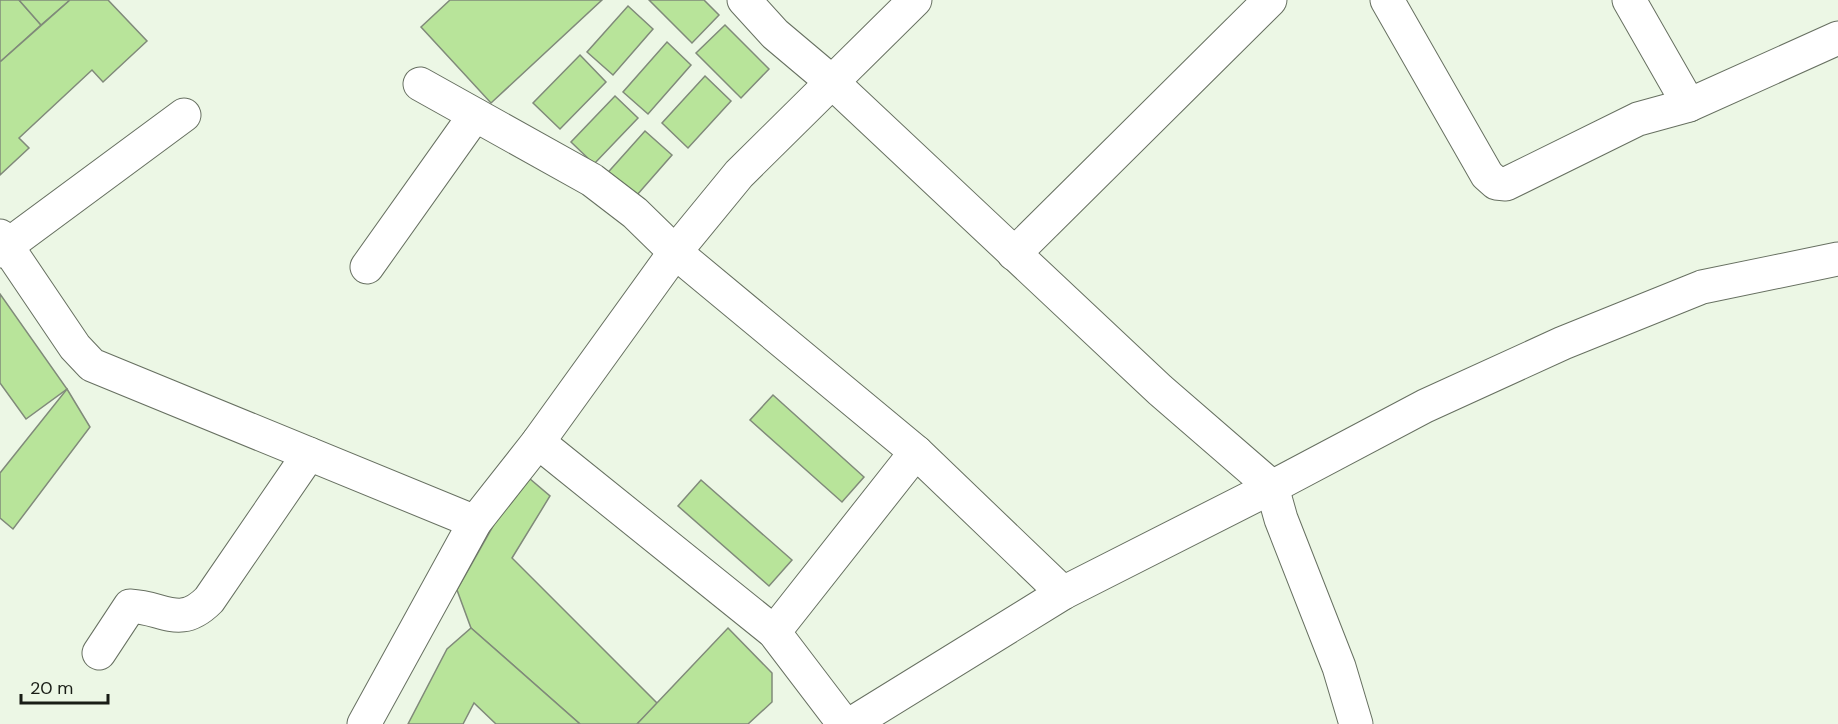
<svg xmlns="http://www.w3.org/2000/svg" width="1838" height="724" viewBox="0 0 1838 724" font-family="'DM Sans',sans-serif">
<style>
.building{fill:#b8e49a;stroke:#808a7a;stroke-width:1.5}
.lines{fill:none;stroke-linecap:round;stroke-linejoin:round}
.minor-casing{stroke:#677061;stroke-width:35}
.minor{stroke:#fff;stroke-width:33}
</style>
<rect width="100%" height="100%" fill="#ecf7e5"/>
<g class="building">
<path d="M0,0h19l22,25 -41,37z"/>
<path d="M19,0h51l-29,25z"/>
<path d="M70,0h38l39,41 -44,41 -11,-12 -73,68 10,10 -29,27v-113z"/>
<path d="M450,0h152l-111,103 -70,-76z"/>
<path d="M649,0h55l15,15 -27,28z"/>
<path d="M628,6l25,23 -40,46 -26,-23z"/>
<path d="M725,25l44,44 -28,29 -45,-45z"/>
<path d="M667,42l24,23 -43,49 -25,-22z"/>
<path d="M580,55l26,27 -46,47 -27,-26z"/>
<path d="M705,76l26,25 -43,47 -26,-25z"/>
<path d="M615,96l23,22 -44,46 -23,-22z"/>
<path d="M645,131l27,24 -42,48 -27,-25z"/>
<path d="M0,294l67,95 -41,30 -26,-36z"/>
<path d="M67,389l23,38 -77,102 -13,-11v-45z"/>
<path d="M773,395l91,82 -22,25 -92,-82z"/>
<path d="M523,473l27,23 -38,62 146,146 -21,20h-57l-109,-96 -14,-38z"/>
<path d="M701,480l91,80 -23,26 -91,-80z"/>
<path d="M471,628l109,96h-84l-22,-21 -11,21h-55l39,-75z"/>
<path d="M728,628l44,45v29l-24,22h-111z"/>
</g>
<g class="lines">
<defs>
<g id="minor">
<path d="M744,0l31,34 57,48 328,308 112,97 9,32 58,148 17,57"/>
<path d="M1387,0l100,175 9,8 10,1 132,-65 51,-14 149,-67"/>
<path d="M1629,0l60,105"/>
<path d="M420,84l172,96 43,33 40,39 241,200 147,141"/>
<path d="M0,236l75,111 17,18 383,157"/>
<path d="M0,251l184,-136"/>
<path d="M1014,254l256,-254"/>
<path d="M367,267l108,-152"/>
<path d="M538,442l236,190 70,92"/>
<path d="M774,632l142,-180"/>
<path d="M99,653l31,-47c35,2 50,23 79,-6l100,-146"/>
<path d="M364,724l111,-202 63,-80 137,-190 64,-78 176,-174"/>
<path d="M851,724l212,-131 209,-106 153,-81 138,-63 139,-56 136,-28"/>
</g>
</defs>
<use href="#minor" class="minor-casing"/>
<use href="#minor" class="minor"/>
</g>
<path d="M21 694v9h87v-9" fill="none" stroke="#191d16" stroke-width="3"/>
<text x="30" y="694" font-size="18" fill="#191d16" stroke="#ecf7e5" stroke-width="4.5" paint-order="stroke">20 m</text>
</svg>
